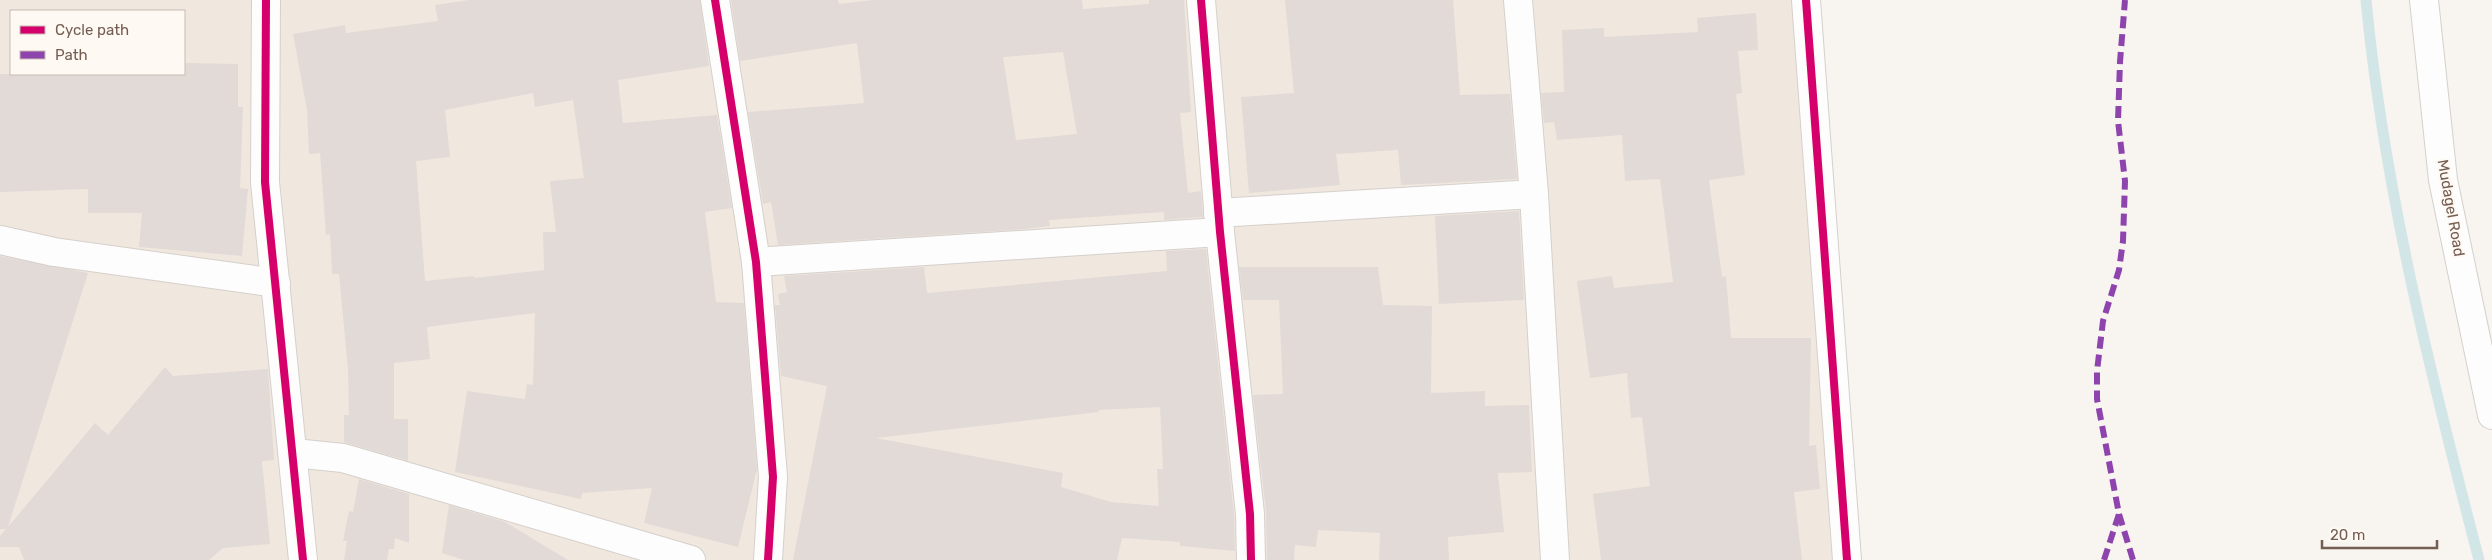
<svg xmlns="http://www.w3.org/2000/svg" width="2492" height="560" viewBox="0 0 2492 560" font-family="Rubik,sans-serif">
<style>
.residential{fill:#f0e7df;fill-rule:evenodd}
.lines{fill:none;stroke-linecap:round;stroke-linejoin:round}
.stream{stroke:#d3e6e7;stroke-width:11}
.building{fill:#e1dad6;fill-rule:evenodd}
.street-casing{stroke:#d5d0cb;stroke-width:30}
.street{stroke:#fefdfd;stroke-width:28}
.quiet{stroke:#8e44ad;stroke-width:6;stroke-dasharray:12 6;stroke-linecap:butt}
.cycleway-casing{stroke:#fef9f3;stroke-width:11}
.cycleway{stroke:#d6006c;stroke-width:8}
.labels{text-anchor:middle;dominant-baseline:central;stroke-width:4;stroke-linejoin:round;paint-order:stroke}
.street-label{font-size:15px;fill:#745d52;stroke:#fef9f3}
</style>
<rect width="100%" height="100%" fill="#f8f4f0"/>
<path class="residential" d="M0,0h1809l31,560h-1840zM11,11h173v63h-173z"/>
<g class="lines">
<path class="stream" d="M2366,0c18,190 65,376 113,560"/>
</g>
<g class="building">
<path d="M469,0h231l9,66 -91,14 5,43 94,-8 15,93 -27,4 11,90 28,1 13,166 -19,78 -94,-24 8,-35 -70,5 -1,6 -126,-27 12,-81 58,8 2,-15 6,1 2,-72 -108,14 3,32 -36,4v56h14v42l-64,-19v-27h5l-1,-46 -9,-95h-7l-2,-40 -4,1 -6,-82 -11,1 -2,-44 -14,-76 52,-9 1,8 92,-12 -3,-16zM533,93l2,14 38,-7 11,78 -34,3 6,51h-13l1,38 -70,8v-2l-49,5 -9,-120 34,-4 -5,-47z"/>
<path d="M731,0h107l1,4 35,-4h208l1,9 66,-5v-4h35l7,112 -11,1 8,80 13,-2 2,26 -39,3v-8l-15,1 -100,7 1,6 -25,3 -247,16 -7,-43 -8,2 -15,-92 116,-9 -7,-60 -117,18zM1063,52l14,82 -61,6 -13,-83z"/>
<path d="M1285,0h168l7,95 50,-1 7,85 -116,6 -3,-35 -62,4 4,31 -91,8 -8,-96 53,-4z"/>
<path d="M1756,13l2,37 -20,1 4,42 -6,1 9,81 -36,5 13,97 4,-1 5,62h80l-2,108 7,-1 4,44 -26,3 8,68h-201l-8,-66 57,-8 -8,-69 -11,1 -4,-45 -37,5 -13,-97 35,-5 2,12 59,-6 -13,-103 -35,2 -3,-46 -65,5 -3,-18 -10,1 -3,-30 23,-1 -2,-62 42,-2v9l94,-5 -1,-14z"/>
<path d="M184,63l54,1v43h5l-3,81 8,1 -6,67 -103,-9 3,-34h-54v-24l-88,3v-118h184z"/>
<path d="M1519,211l5,89 -85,4 -4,-88z"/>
<path d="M1206,249l28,266 1,36 -55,-5v-4l-58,-4 -5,22h-324l34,-174 -46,-10 -6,-71h5l-2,-11 9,-2 -3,-16 140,-9 3,26 240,-22 -1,-20zM1160,407l3,62h-6l2,37 -48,-4 -50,-15 2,-14 -187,-35 223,-26 -1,-2z"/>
<path d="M0,256l88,17 -80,254 87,-104 13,12 57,-68 8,9 95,-7 6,91 -12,1 8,83 -47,4 -14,12h-185l-5,-13h-19v-11l6,-7h-6z"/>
<path d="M1239,267h139l5,38 49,1 -1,87 54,-2v15l44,-1 3,67 -34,1 6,59 -56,5 1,23h-70l1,-27 -62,-3 -2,17 -21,-2 -1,15h-27l-1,-48 -13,-117 30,-1 -4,-94h-36z"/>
<path d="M359,479l50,15v49l-14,-5 -1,11h-5l-2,11h-43l3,-19h-4l6,-30 4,1z"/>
<path d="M449,505l56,17 63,38h-104l-22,-7z"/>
</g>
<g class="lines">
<defs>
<g id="street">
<path d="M266,0l-1,182 38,378"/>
<path d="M715,0l41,262 17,215 -5,83"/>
<path d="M1201,0l19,232 30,282 1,46"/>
<path d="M1518,0l16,194 21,366"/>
<path d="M1806,0l41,560"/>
<path d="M2424,0l19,180 49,235"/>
<path d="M1218,213l316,-19"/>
<path d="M0,240l54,12 222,31"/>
<path d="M756,262l464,-30"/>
<path d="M294,453l49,5 348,102"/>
</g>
</defs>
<use href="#street" class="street-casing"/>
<use href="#street" class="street"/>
<g class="quiet">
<path d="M2119,514l14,46"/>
<path d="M2104,560l15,-46 -22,-115v-28l6,-50 16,-51 4,-29 2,-60 -7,-60 2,-59 5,-62"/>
</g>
<defs>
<g id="cycleway">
<path d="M266,0l-1,182 38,378"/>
<path d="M715,0l41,262 17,215 -5,83"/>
<path d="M1201,0l19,232 30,282 1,46"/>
<path d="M1806,0l41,560"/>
</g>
</defs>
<use href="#cycleway" class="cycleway-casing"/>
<use href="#cycleway" class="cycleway"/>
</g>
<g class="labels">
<g class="street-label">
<text transform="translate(2451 208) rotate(80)">Mudagel Road</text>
</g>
</g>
<rect x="10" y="10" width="175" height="65" fill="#fef9f3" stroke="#c7bbb3"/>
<rect x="20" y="26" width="25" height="8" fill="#d6006c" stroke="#c7bbb3"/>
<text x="55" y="35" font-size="15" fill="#745d52">Cycle path</text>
<rect x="20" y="51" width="25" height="8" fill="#8e44ad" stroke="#c7bbb3"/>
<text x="55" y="60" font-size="15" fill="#745d52">Path</text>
<path d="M2322 540v8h115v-8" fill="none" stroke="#745d52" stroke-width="2.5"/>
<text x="2330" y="540" font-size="15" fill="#745d52" stroke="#fef9f3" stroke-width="4" paint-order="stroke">20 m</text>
</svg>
